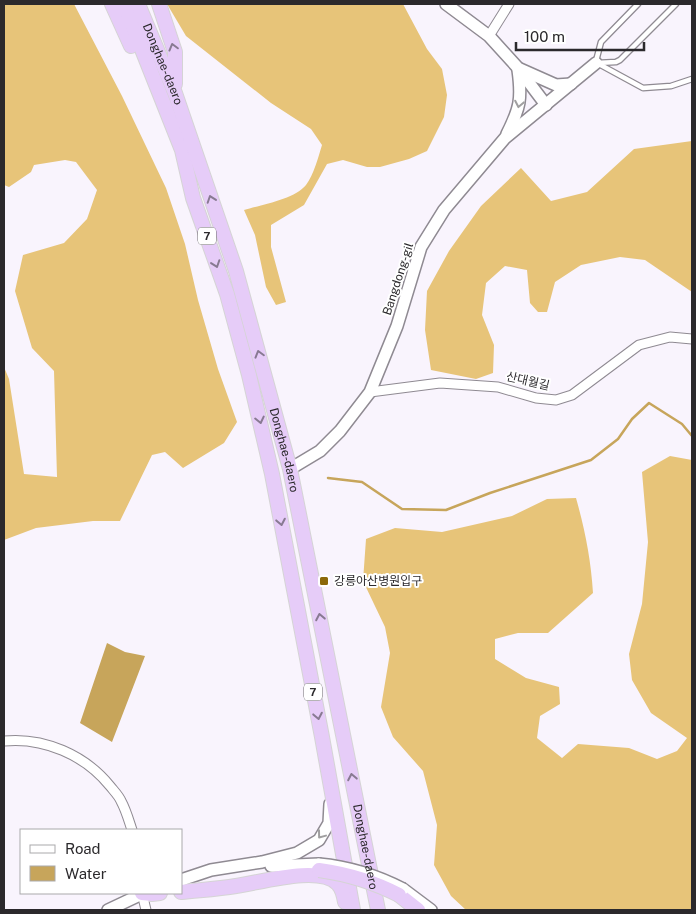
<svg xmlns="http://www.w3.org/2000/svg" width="696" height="914" viewBox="0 0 696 914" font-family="'Public Sans','Noto Sans KR',sans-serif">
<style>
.forest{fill:#e7c479}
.water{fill:#c7a55b}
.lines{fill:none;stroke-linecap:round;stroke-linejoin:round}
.stream{stroke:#c7a55b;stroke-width:2.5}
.service-casing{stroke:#8f8a92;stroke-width:7}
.minor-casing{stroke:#8f8a92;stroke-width:11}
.tertiary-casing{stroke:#8f8a92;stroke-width:14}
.trunk-casing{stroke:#d5d4d5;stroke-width:16}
.service{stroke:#fff;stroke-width:4.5}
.minor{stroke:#fff;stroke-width:9}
.tertiary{stroke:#fff;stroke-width:11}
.trunk{stroke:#e6ccf8;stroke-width:14}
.tertiary-bridge-casing{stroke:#8f8a92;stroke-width:14;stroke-linecap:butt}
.trunk-bridge-casing{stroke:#d5d4d5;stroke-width:16;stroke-linecap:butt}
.tertiary-bridge{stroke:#fff;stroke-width:11}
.trunk-bridge{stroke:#e6ccf8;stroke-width:14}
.oneway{stroke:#887a92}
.oneway2{stroke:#a09fa0}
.poi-dot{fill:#8c690a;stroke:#fff;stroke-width:2}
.labels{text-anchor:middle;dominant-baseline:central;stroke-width:4;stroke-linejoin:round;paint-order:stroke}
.shield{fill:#fff;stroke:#6b696b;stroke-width:1}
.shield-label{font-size:11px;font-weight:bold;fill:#2b292c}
.street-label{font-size:12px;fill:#2b292c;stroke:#fff}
.poi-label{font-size:12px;fill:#2b292c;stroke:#fff;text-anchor:start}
</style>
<rect width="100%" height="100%" fill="#f9f4fd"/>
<g class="forest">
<path d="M4,4h70l48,92 44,92 19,56 13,56 20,69 19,53 -13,21 -41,25 -18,-16 -13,3 -32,66h-27l-57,7 -32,12v-173l5,12 15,95 33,3 -3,-106 -22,-23 -17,-57 8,-36 41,-12 23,-24 10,-29 -21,-28 -11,-2 -31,5 -3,7 -22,15 -5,-2z"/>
<path d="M167,4h236l24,45 15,20 5,26 -3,22 -17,34 -18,8 -29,8h-13l-24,-7 -16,4 -23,41 -33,20v22l15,55 -10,3 -10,-18 -11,-52 -11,-25c17,-5 51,-11 62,-25 8,-11 12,-27 16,-40l-11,-16 -40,-26 -85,-67z"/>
<path d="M692,141v151l-47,-32 -25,-3 -39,8 -26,17 -8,30h-9l-8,-9 -3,-33 -22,-4 -19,17 -4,32 12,30 -1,28 -17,6 -45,-9 -6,-40 2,-39 22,-40 32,-45 40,-38 30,33 36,-9 47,-43z"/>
<path d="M670,456l22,4v450h-226l-15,-14 -17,-31 3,-40 -14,-54 -30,-34 -12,-30 9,-54 -5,-26 -22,-46 3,-42 29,-11 47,4 70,-16 35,-17 29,-1c9,32 15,62 17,95l-45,40h-30l-23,6v20l31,19 33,9 1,17 -20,12 -3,22 25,20 16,-14 51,4 28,11 20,-8 10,-13 -36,-25 -19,-33 -3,-26 13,-50 6,-62 -6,-70z"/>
</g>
<path class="water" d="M107,643l18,9 20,4 -33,86 -32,-19z"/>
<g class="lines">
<path class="stream" d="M328,478l34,4 40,27 44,1 44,-17 101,-33 27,-21 14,-20 17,-16 33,21 10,12"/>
<defs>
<g id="service">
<path d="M596,61l5,-19 37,-38"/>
<path d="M597,63l46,25 28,-2 21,-7"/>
<path d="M597,63l19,-1 4,-2 56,-56"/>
</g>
<g id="minor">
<path d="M489,36l20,-32"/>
<path d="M370,392l70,-9 58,4 38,11 20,2 16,-5 67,-50 31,-8 22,2"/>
<path d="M4,741c40,-4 81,14 106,45 4,5 9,10 11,15 5,9 8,20 11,29"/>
<path d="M142,893l4,17"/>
</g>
<g id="tertiary">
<path d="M446,4l43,32 29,32 28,37"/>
<path d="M520,69l36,16 15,-1"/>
<path d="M507,134c13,-26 15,-35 11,-64"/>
<path d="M290,469l30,-18 20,-20 30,-39 27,-66 24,-79 23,-37 61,-72 91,-75"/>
<path d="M271,866l48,-2"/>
<path d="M181,880l30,-10 51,-8 35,-9 22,-13 10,-17 1,-19"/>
<path d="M403,889l28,21"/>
<path d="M108,910l36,-17"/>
</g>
<g id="trunk">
<path d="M112,4l19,42"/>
<path d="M124,4l58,146 11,48 34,96 22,81 23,99 50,263 31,173"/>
<path id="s1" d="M138,4l37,89 61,178 54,198 88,441"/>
<path d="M159,4l16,48v32"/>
<path d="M181,892c18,-2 37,-3 55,-6 23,-3 84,-22 102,-2 4,4 6,12 7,18"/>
<path d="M142,893l10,1 8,-1"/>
<path d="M399,895l19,15"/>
</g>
</defs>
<use href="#service" class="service-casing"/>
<use href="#minor" class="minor-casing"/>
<use href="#tertiary" class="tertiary-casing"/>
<use href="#trunk" class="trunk-casing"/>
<use href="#service" class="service"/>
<use href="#minor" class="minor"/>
<use href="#tertiary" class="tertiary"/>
<use href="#trunk" class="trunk"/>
<defs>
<path id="tertiary-bridge" d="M319,864c31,3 57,11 84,25"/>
<path id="trunk-bridge" d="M319,870c29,4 55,12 80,25"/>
</defs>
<use href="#tertiary-bridge" class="tertiary-bridge-casing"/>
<use href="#trunk-bridge" class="trunk-bridge-casing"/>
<use href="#tertiary-bridge" class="tertiary-bridge"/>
<use href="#trunk-bridge" class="trunk-bridge"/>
</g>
<defs><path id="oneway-chevron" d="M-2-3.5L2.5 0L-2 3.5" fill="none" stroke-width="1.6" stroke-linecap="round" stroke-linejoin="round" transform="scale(1.25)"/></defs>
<g class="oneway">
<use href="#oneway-chevron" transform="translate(173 47) rotate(-105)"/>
<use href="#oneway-chevron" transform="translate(211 199) rotate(-109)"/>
<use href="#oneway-chevron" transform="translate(216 264) rotate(71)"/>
<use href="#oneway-chevron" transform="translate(259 354) rotate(-106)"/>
<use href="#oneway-chevron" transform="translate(260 420) rotate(77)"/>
<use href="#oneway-chevron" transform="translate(281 522) rotate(79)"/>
<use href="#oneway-chevron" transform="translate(320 617) rotate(-101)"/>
<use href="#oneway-chevron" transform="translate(318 716) rotate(79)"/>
<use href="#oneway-chevron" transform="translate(352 777) rotate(-101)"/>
</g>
<g class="oneway2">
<use href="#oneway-chevron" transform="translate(519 104) rotate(101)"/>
<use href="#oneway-chevron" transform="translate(321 835) rotate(127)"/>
</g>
<rect class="poi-dot" x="319" y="576" width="10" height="10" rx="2.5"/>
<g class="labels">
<g class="shield">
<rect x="198" y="227.5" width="18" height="17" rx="4"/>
<rect x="304" y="683.5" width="18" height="17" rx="4"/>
</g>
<g class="shield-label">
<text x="207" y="236">7</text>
<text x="313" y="692">7</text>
</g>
<g class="street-label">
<text stroke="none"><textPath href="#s1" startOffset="65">Donghae-daero</textPath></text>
<text transform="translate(398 279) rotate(-72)">Bangdong-gil</text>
<text transform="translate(528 381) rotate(13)">산대월길</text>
<text stroke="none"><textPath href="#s1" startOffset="470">Donghae-daero</textPath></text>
<text stroke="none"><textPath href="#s1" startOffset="875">Donghae-daero</textPath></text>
</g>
<g class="poi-label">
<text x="334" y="581">강릉아산병원입구</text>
</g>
</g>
<rect width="696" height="914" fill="none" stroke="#2b292c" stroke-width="10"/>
<rect x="20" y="829" width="162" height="65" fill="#ffffff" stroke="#aaa9ab"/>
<rect x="30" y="845" width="25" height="8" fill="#ffffff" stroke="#aaa9ab"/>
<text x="65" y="854" font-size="15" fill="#2b292c">Road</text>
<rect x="30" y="866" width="25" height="15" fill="#c7a55b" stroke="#aaa9ab"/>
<text x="65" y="879" font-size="15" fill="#2b292c">Water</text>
<path d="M516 42v8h128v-8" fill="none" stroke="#2b292c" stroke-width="2.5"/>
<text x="524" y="42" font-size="15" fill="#2b292c" stroke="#ffffff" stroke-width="4" paint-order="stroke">100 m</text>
</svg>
